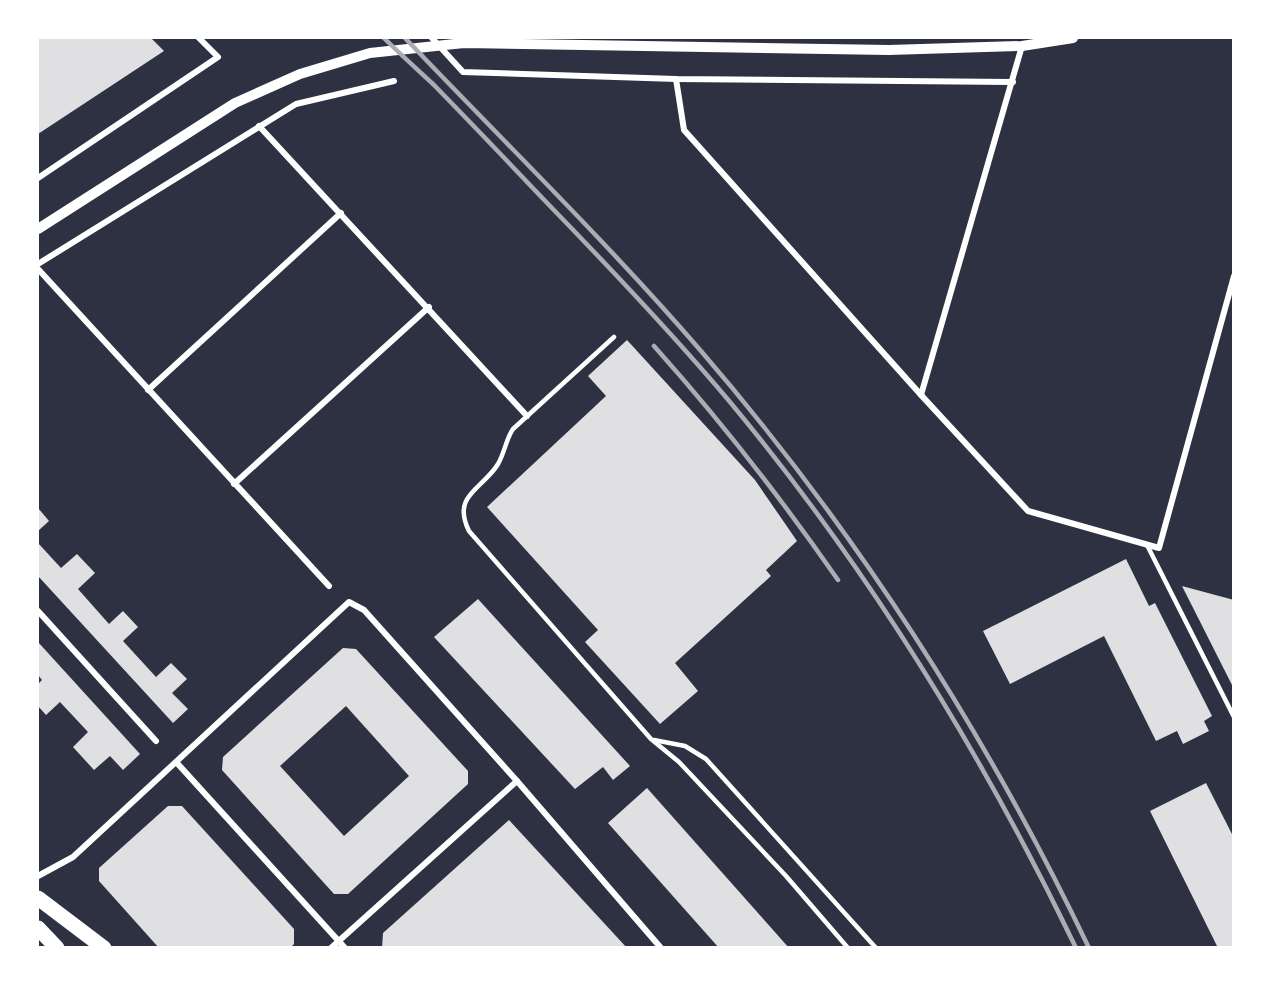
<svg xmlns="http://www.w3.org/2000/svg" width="1271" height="985" viewBox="0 0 1271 985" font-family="'Asap Condensed',sans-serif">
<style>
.building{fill:#e0e0e3;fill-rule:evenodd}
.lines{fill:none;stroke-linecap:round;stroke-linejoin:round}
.service{stroke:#fff;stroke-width:4.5}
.minor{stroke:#fff;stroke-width:6}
.tertiary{stroke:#fff;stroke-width:10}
.primary{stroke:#fff;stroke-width:15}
.rail{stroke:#abadb3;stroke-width:4.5}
</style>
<rect width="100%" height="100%" fill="#2d3142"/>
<g class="building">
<path d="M38,38h113l13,13 -126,83z"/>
<path d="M627,340l128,140 42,61 -31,29 5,6 -96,87 23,28 -38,33 -75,-82 13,-12 -111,-123 119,-111 -18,-20z"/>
<path d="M38,508l11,13 -11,10z"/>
<path d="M38,543l23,25 16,-14 18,19 -17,16 31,35 14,-13 15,16 -15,14 33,36 15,-14 16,16 -15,14 16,16 -15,14 -135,-147z"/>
<path d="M1126,559l23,47 6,-3 57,113 -8,5 5,10 -26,13 -6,-13 -21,10 -52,-105 -94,48 -27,-53z"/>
<path d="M1182,586l52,14v89z"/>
<path d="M478,599l152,167 -17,14 -10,-13 -28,22 -141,-152z"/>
<path d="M38,642l102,112 -17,16 -13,-14 -16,14 -21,-23 15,-15 -28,-30 -14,13 -8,-9v-22l4,-4 -4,-5z"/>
<path d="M343,648l13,1 112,122v13l-120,110h-14l-112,-124 1,-13zM346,706l63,70 -65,60 -64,-70z"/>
<path d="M1206,783l28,55v110h-16l-68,-137z"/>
<path d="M647,788l142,160h-70l-111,-125z"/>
<path d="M168,806h14l112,123v15l-4,4h-131l-60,-67v-13z"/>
<path d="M509,820l118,128h-245l1,-15z"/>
</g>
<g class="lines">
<g class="service">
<path d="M614,337l-101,92c-7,10 -8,23 -15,35 -15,25 -47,31 -29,67l182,208 28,23 107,114 62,72"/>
<path d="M1147,545l87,172"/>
<path d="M654,740l31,6 21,13 170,189"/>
</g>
<g class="minor">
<path d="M432,38l31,34 213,7 337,3"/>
<path d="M676,79l8,51 237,265 107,116 131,37 75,-272"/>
<path d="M259,126l268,290"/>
<path d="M38,178l180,-121 -19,-19"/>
<path d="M38,264l258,-160 98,-23"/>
<path d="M38,269l291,317"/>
<path d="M148,390l193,-177"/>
<path d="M921,395l101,-349"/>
<path d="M234,484l195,-177"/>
<path d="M38,611l118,130"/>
<path d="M177,763l168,185"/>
<path d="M38,876l35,-19 276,-255 15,8 153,171 144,167"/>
<path d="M331,948l186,-167"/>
</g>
<path class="tertiary" d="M38,229l197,-126 65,-29 70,-21 94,-10 425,7 133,-4 51,-8"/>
<g class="primary">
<path d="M38,898l66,50"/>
<path d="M38,928l19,20"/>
</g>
<g class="rail">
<path d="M384,38c16,16 33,31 50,47 39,40 78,81 116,121 62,64 123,128 180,196 138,166 252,351 346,546"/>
<path d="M405,38c99,104 202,204 296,313 156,181 285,382 388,597"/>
<path d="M654,346c66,74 127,152 184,234"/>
</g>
</g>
<rect width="1271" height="985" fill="none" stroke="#ffffff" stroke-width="78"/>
</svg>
